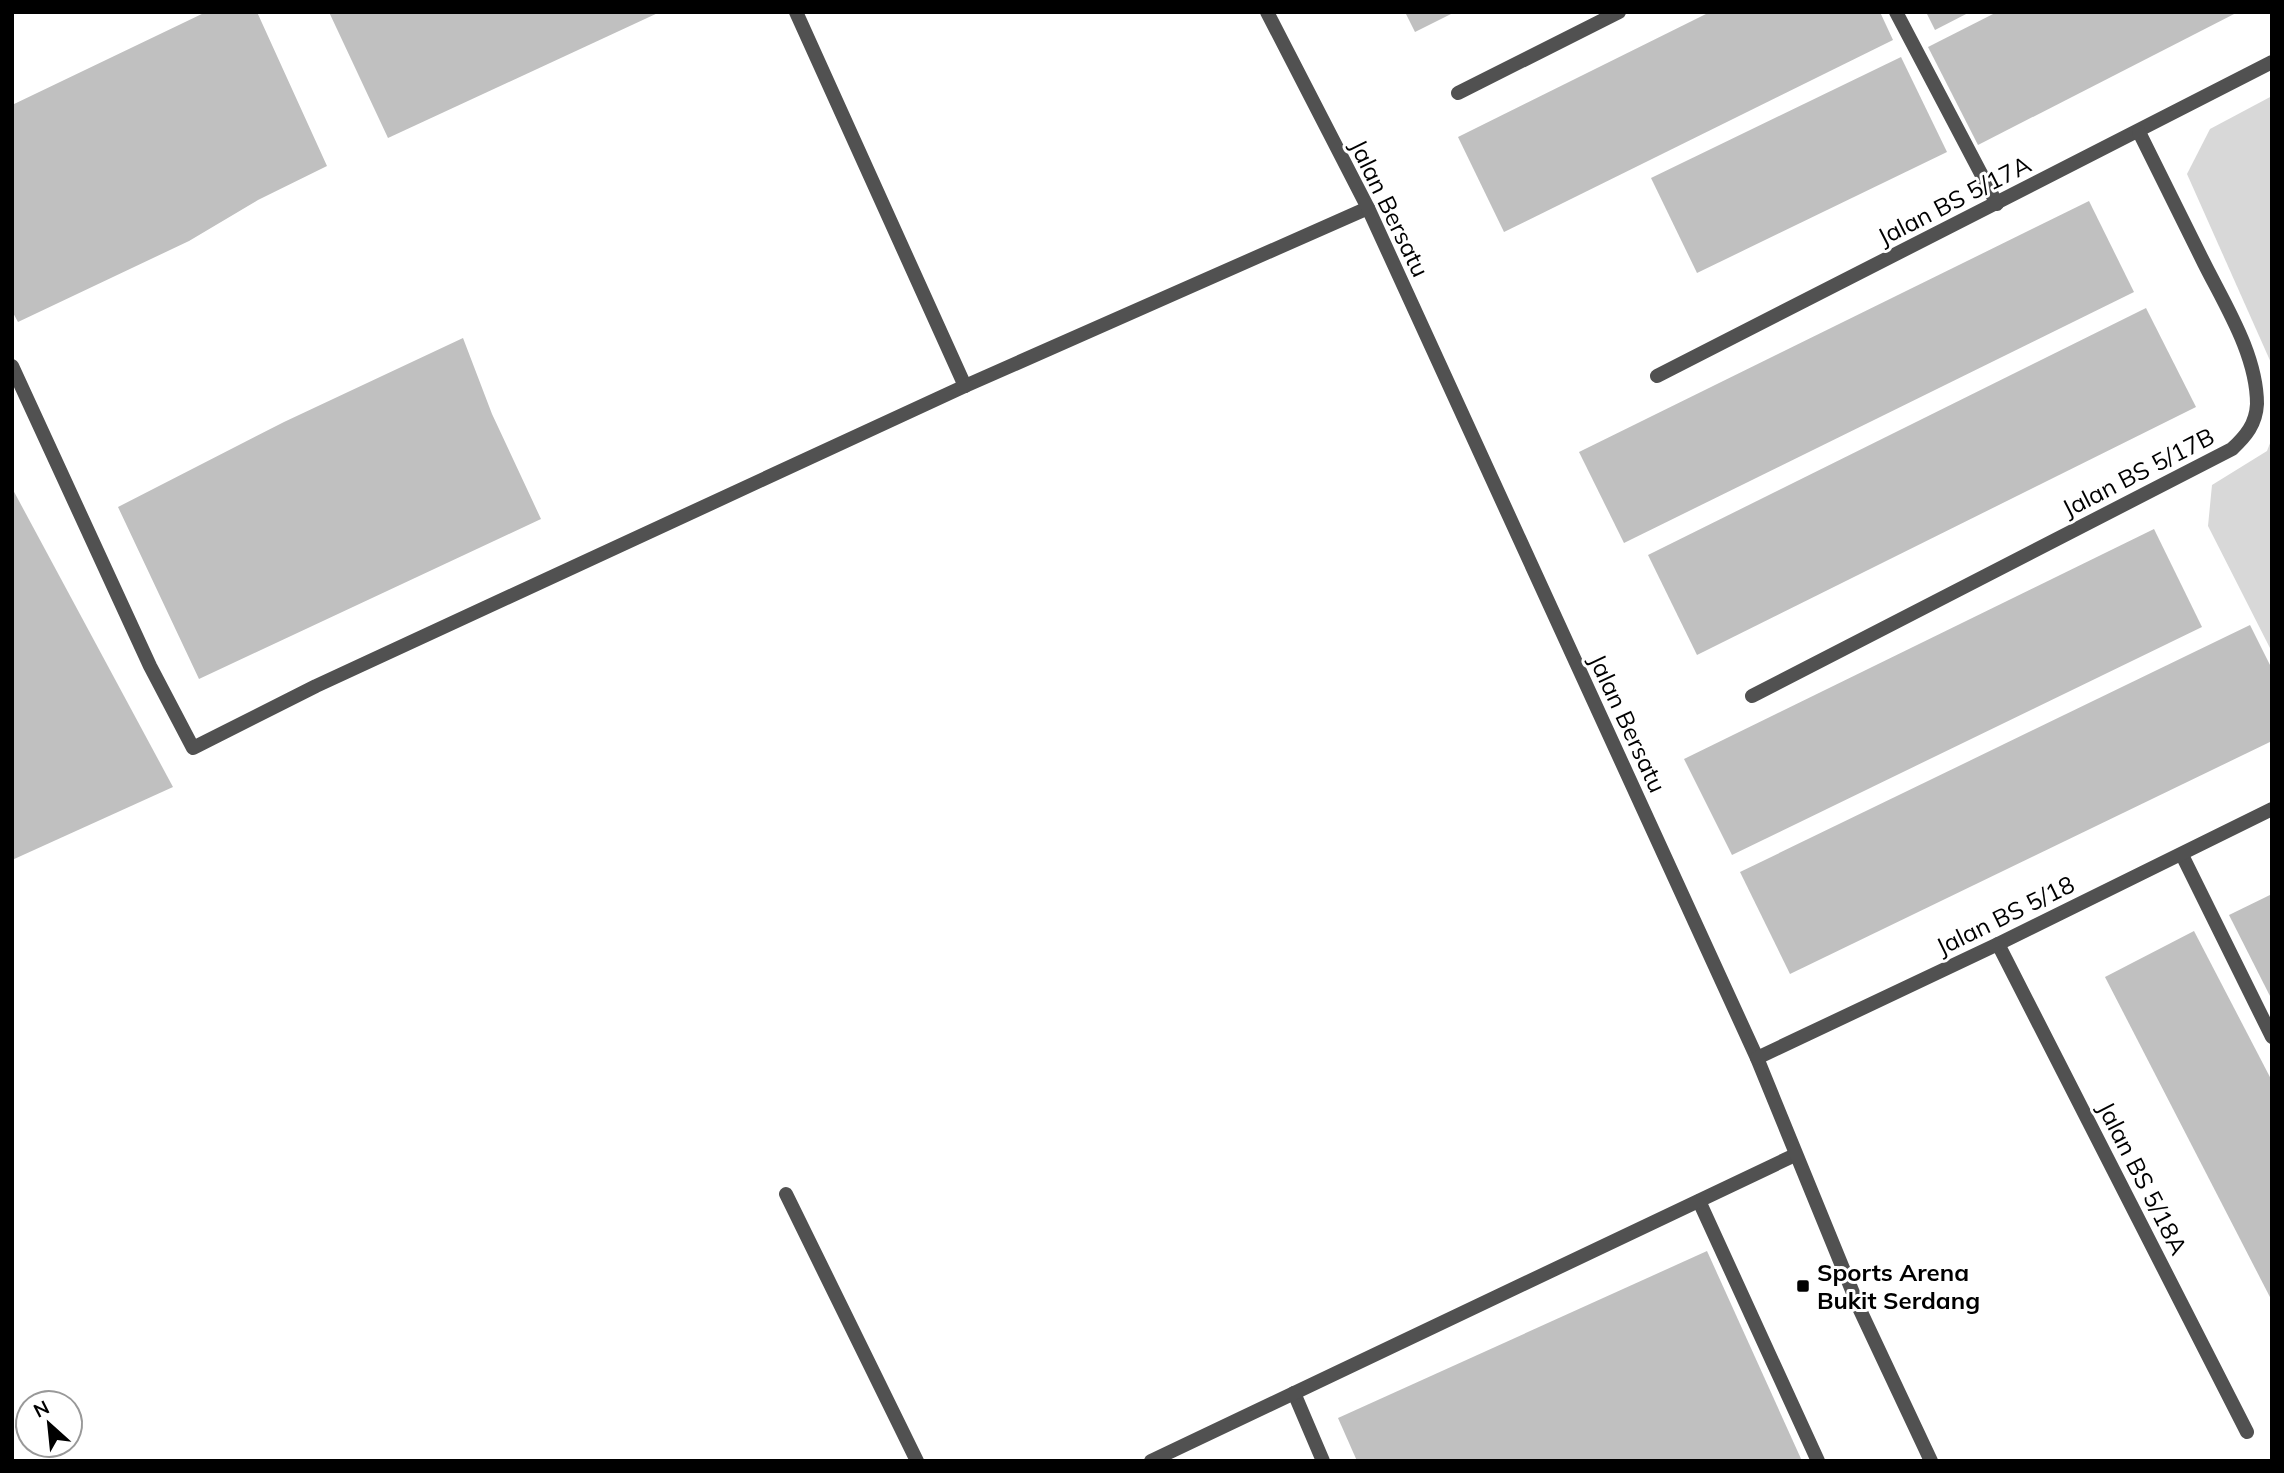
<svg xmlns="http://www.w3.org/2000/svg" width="2284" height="1473" viewBox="0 0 2284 1473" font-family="Mulish,sans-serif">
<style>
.green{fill:#d8d8d8}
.building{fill:#c0c0c0}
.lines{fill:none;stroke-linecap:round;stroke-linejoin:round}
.service{stroke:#515151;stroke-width:14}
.minor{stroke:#515151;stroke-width:14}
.poi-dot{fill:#000;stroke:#fff;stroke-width:2.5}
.labels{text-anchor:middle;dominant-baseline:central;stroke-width:6;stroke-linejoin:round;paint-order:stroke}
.street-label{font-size:24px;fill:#000;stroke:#fff}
.poi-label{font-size:24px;font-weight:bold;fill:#000;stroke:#fff;text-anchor:start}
</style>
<rect width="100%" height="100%" fill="#fff"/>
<g class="green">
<path d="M2272,96v269l-85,-191 23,-45z"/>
<path d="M2272,438v214l-64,-126 4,-41 55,-34z"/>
</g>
<g class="building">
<path d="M206,12h51l70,154 -69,34 -69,41 -171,81 -6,-11v-206z"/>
<path d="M329,12h331l-272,126z"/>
<path d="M1405,12h50l-40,20z"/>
<path d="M1710,12h170l13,28 -389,192 -46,-95z"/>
<path d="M1926,12h44l-35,18z"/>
<path d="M1997,12h241l-260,133 -50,-98z"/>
<path d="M1901,57l46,95 -250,121 -46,-95z"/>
<path d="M2089,201l45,91 -510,251 -45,-91z"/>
<path d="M2146,308l50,99 -499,248 -49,-100z"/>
<path d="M463,338l29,76 49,105 -342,160 -81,-172 166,-85z"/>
<path d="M12,488l161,299 -161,73z"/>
<path d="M2154,529l48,98 -470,228 -48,-96z"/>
<path d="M2250,625l22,44v72l-482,233 -50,-102z"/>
<path d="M2272,894v106l-43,-85z"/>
<path d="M2194,931l78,150v220l-167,-324z"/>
<path d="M1707,1251l95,210h-445l-19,-43z"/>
</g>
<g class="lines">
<g class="service">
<path d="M796,12l169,374"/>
<path d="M1896,12l101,192"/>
<path d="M12,366l138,300 43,82 123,-62 649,-300 403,-178"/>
<path d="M2182,855l90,182"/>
<path d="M786,1194l131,267"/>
<path d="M1699,1201l119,260"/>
<path d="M1294,1393l29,68"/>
<path d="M1151,1461l644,-306"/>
</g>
<g class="minor">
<path d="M1267,12l101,196 389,850 103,252 71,151"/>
<path d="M1458,93l161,-81"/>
<path d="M1657,376l615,-314"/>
<path d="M1752,696l480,-247c14,-13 24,-25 25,-45 0,-49 -32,-99 -53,-141 -22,-44 -43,-87 -65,-131"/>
<path d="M1998,944l249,488"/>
<path d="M1757,1058l241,-114 274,-135"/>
</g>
</g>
<rect class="poi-dot" x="1796" y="1279" width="14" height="14" rx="3.5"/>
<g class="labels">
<g class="street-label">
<text transform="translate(1954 200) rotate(-27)">Jalan BS 5/17A</text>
<text transform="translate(1390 208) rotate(64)">Jalan Bersatu</text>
<text transform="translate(2138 472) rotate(-27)">Jalan BS 5/17B</text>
<text transform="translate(1628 723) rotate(65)">Jalan Bersatu</text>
<text transform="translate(2005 915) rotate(-26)">Jalan BS 5/18</text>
<text transform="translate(2143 1178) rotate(63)">Jalan BS 5/18A</text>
</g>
<g class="poi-label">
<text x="1817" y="1272">Sports Arena<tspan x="1817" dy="28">Bukit Serdang</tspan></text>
</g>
</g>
<rect width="2284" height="1473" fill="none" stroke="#000000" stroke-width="28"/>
<g transform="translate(49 1424) rotate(333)"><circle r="33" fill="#ffffff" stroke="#999999" stroke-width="2"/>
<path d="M0-5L12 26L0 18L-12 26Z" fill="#000000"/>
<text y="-10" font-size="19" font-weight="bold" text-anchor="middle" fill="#000000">N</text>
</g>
</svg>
